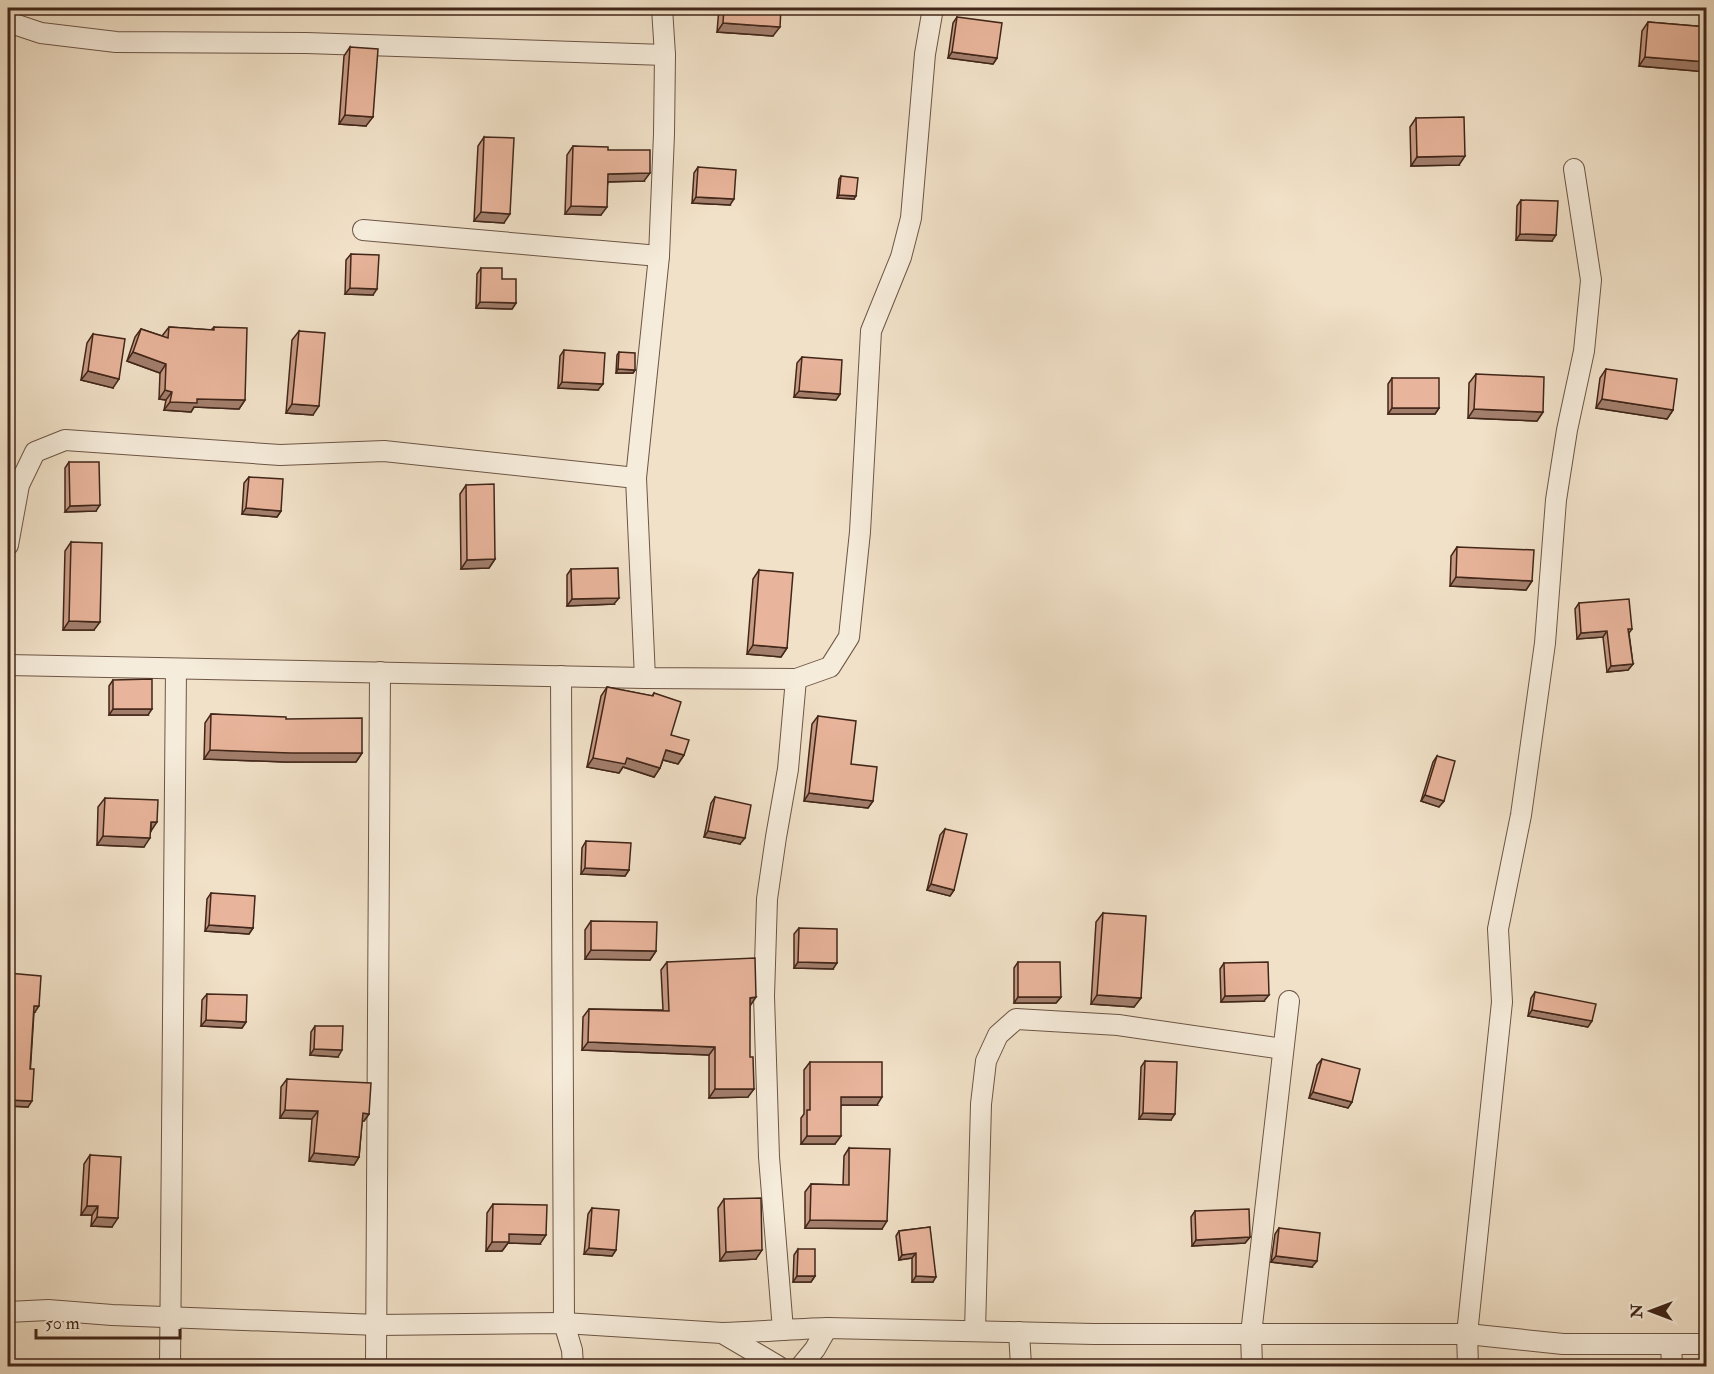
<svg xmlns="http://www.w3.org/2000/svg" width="1714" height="1374" viewBox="0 0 1714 1374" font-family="'IM FELL Double Pica',serif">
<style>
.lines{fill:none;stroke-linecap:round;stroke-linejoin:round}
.street-casing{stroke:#6d5545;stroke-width:22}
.street{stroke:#f6ecdb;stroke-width:20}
.wall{fill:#c89b85;stroke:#412619;stroke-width:1.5}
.shaded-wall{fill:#a27e6c;stroke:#412619;stroke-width:1.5}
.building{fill:#e8b49b;stroke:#412619;stroke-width:1.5}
</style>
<rect width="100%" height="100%" fill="#f1e1c8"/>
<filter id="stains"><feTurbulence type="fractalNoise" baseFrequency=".00333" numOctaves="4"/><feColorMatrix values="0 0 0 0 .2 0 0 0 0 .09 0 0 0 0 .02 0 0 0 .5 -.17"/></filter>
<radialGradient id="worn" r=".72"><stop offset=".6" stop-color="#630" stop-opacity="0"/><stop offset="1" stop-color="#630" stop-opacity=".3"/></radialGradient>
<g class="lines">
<defs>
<g id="street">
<path d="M662,8l3,47"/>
<path d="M8,22l33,11 75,9 190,1 359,12 -1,79 -5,122 -23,222"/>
<path d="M363,230l296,26"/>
<path d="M8,545l11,-60 16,-33 30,-12 215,15 104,-4 252,27 9,200 151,1 -8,90 -12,68 -9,62 -3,97 5,161 14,173"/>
<path d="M8,665l637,13"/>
<path d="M561,676l3,647 8,27 1,16"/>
<path d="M796,679l34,-12 19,-30 11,-105 11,-201 30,-74 10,-39 14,-164 8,-46"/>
<path d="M8,1312l40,-2 64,5 266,10 186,-2 158,10 56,33"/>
<path d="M975,1331l6,-227 5,-43 12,-26 18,-16 102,6 165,24"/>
<path d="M1019,1332l2,34"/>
<path d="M722,1333c35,-1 70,-4 105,-5l267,6h373l96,10h143"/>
<path d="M1671,1344l1,22"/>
<path d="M170,1366l6,-697"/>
<path d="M376,1366l4,-694"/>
<path d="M801,1366l14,-17 12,-21"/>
<path d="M1252,1366l-1,-32 38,-333"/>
<path d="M1468,1366l-1,-32 35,-332 -4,-73 23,-114 24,-172 11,-143 11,-70 17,-79 7,-71 -17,-111"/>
</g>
</defs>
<use href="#street" class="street-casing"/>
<use href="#street" class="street"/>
</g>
<g class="wall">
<path d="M719,8h62l-8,28 -56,-4z"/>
<path d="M957,17l40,41 -4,6 -45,-6 5,-35z"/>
<path d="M1648,22l59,5v45l-68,-6 3,-35z"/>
<path d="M350,47l16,79 -27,-2 5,-68z"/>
<path d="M1416,118l43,47 -48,1 -1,-39z"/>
<path d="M484,137l20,86 -30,-2 4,-75z"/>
<path d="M573,146l35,4 36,31 -36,1 -7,33 -36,-1 2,-59z"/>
<path d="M698,167l32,38 -38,-2 2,-30z"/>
<path d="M841,176l13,23 -17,-1 2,-19z"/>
<path d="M1521,200l31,41 -36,-1 1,-34z"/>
<path d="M351,254l22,41 -28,-1 1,-34z"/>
<path d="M481,268l35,35 -4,6 -36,-1 1,-34z"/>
<path d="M169,327l42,3 3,-3 31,73 -6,9 -45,-2 -3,5 -27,-2 2,-10 -7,-1 1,-26 -33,-12 8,-24 6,-8 21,7z"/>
<path d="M299,331l14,84 -27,-2 6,-73z"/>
<path d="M93,334l20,54 -32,-8 6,-37z"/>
<path d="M564,350l34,40 -40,-2 2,-32z"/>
<path d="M619,352l16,18 -2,3h-17l1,-18z"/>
<path d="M802,357l38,37 -4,6 -42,-3 3,-34z"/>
<path d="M1606,369l67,41 -6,9 -71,-11 4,-30z"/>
<path d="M1476,374l67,38 -6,9 -69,-3 1,-35z"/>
<path d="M1392,378l47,30 -4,6h-47v-30z"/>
<path d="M69,462l27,49 -31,1v-44z"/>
<path d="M249,477l32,34 -4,6 -35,-3 2,-31z"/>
<path d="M466,485l29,74 -6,9 -28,1 -1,-75z"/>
<path d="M71,542l23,88h-31l2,-79z"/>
<path d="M1457,547l75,34 -6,9 -76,-4 1,-30z"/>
<path d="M571,569l43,35 -47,2v-31z"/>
<path d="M759,570l28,78 -6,9 -34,-3 6,-75z"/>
<path d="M1579,603l53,26 -3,4 4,31 -5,6 -21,2 -4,-35 -26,2 -2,-30z"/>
<path d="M113,680l35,35h-39v-29z"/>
<path d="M607,687l45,9 2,-3 17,42 13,20 -6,9 -15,-4 -3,8 -6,9 -31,-10 -4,6 -32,-6 14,-71z"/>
<path d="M211,714l75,5 76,34 -6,9h-71l-81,-3 1,-36z"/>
<path d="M818,716l33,48 22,37 -5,7 -64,-7 8,-77z"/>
<path d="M1437,756l7,45 -5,6 -18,-6 12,-39z"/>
<path d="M715,797l25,47 -36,-7 7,-34z"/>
<path d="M105,798l46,33 -7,16 -47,-2 1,-38z"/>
<path d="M945,829l9,61 -4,6 -23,-6 13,-55z"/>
<path d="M586,841l43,29 -4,6 -44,-2 1,-26z"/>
<path d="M211,893l42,35 -4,6 -44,-3 2,-32z"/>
<path d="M1103,913l38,85 -7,9 -43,-3 5,-82z"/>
<path d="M591,921l65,30 -6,9 -65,-1v-29z"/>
<path d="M799,928l34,41 -39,-1v-34z"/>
<path d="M667,962l83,44 -2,91 -39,1v-43l-127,-5 1,-33 6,-8 74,1 -2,-40z"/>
<path d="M1018,962l43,35 -5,6h-42v-35z"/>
<path d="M1224,963l40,38 -43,1 -1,-33z"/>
<path d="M8,973l27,39h-1l-6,95 -20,-1z"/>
<path d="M1535,992l53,35 -60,-11 3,-18z"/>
<path d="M207,994l39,28 -4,6 -41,-2 1,-26z"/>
<path d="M315,1026l23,31 -28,-2 1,-23z"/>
<path d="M1322,1059l30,43 -4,6 -39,-10 8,-33z"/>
<path d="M1145,1061l26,59 -32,-1 2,-52z"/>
<path d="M810,1062l67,43h-36l-6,39h-34v-26l3,-4v-44z"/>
<path d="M287,1079l82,35 -5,7h-2l-3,36 -5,8 -45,-4 3,-42 -32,-1 1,-31z"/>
<path d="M849,1148l33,81 -77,-1v-36l6,-8 32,1 1,-29z"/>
<path d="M90,1155l22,72 -21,-1 1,-11h-11l3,-51z"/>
<path d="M724,1199l32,60 -36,2 -2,-53z"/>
<path d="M493,1204l47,40 -32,-1 -6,8h-16l1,-38z"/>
<path d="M592,1208l24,42 -4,6 -28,-2 4,-40z"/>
<path d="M1195,1211l55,26 -5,6 -53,3 -1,-29z"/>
<path d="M930,1227l3,55h-21v-24l-13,2 -3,-24 3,-5z"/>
<path d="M1279,1228l33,39 -41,-5 4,-28z"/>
<path d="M798,1249l17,27 -4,6h-18l1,-27z"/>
</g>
<g class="shaded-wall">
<path d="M723,23l57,4 -7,9 -56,-4z"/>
<path d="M952,52l45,6 -4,6 -45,-6z"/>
<path d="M1645,57l62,5v10l-68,-6z"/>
<path d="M345,115l28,2 -7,9 -27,-2z"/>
<path d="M1465,156l-6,9 -48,1 6,-9z"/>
<path d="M650,173l-6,8 -42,1 6,-8z"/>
<path d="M839,195l17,1 -2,3 -17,-1z"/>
<path d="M696,197l38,2 -4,6 -38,-2z"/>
<path d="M571,206l36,1 -6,8 -36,-1z"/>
<path d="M481,212l29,2 -6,9 -30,-2z"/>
<path d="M1520,234l36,1 -4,6 -36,-1z"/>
<path d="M350,288l27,1 -4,6 -28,-1z"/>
<path d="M480,302l36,1 -4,6 -36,-1z"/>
<path d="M133,352l33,12 -6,9 -33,-12z"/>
<path d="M618,369l17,1 -2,3h-17z"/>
<path d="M88,371l31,8 -6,9 -32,-8z"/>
<path d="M562,382l41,2 -5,6 -40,-2z"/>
<path d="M165,390l7,2 -6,8 -7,-1z"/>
<path d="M799,391l41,3 -4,6 -42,-3z"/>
<path d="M197,399l48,1 -6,9 -45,-2 -3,5 -27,-2 6,-8z"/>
<path d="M1602,399l71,11 -6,9 -71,-11z"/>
<path d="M292,404l27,2 -6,9 -27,-2z"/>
<path d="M1392,408h47l-4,6h-47z"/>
<path d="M1474,409l69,3 -6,9 -69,-3z"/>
<path d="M100,505l-4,6 -31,1 5,-6z"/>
<path d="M246,508l35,3 -4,6 -35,-3z"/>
<path d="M495,559l-6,9 -28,1 6,-9z"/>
<path d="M1456,577l76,4 -6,9 -76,-4z"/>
<path d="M619,598l-5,6 -47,2 5,-7z"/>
<path d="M69,621l31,1 -6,8h-31z"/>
<path d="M1607,631l-4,6 -26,2 4,-6z"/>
<path d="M753,645l34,3 -6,9 -34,-3z"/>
<path d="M1633,664l-5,6 -21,2 4,-6z"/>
<path d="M113,709h39l-4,6h-39z"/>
<path d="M210,750l152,3 -6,9h-71l-81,-3z"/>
<path d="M666,750l18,5 -6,9 -18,-5z"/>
<path d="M593,758h34l33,10 -6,9 -31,-10 -4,6 -32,-6z"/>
<path d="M809,793l64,8 -5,7 -64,-7z"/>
<path d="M1425,795l19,6 -5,6 -18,-6z"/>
<path d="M151,822h6l-6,9z"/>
<path d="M708,831l37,7 -5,6 -36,-7z"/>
<path d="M103,836l47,2 -6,9 -47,-2z"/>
<path d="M585,868l44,2 -4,6 -44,-2z"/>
<path d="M931,884l23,6 -4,6 -23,-6z"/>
<path d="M209,925l44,3 -4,6 -44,-3z"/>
<path d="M591,950l65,1 -6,9 -65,-1z"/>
<path d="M798,962l39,1 -4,6 -39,-1z"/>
<path d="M1097,995l44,3 -7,9 -43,-3z"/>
<path d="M1269,995l-5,6 -43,1 4,-6z"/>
<path d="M756,997l-6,9v-8z"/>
<path d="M1018,997h43l-5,6h-42z"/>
<path d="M34,1006h5l-4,6h-5z"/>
<path d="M1532,1010l60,11 -4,6 -60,-11z"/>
<path d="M206,1020l40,2 -4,6 -41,-2z"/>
<path d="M588,1042l127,5 -6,8 -127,-5z"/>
<path d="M314,1049l28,1 -4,7 -28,-2z"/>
<path d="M715,1089h39l-6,8 -39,1z"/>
<path d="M1313,1092l39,10 -4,6 -39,-10z"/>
<path d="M841,1097h41l-5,8h-42z"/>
<path d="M8,1100l24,1 -4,6 -20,-1z"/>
<path d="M285,1110l33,1 -6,8 -32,-1z"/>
<path d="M363,1113l6,1 -5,7h-6z"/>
<path d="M1143,1113l32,1 -4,6 -32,-1z"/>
<path d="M807,1136h34l-6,8h-34z"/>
<path d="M314,1153l45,4 -5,8 -45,-4z"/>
<path d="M87,1206h11l-6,9h-11z"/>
<path d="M97,1217l21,1 -6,9 -21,-1z"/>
<path d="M810,1220l77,1 -5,8 -77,-1z"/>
<path d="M509,1234l37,1 -6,9 -32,-1 -6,8h-16l6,-9z"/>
<path d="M1250,1237l-5,6 -53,3 4,-6z"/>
<path d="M589,1248l27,2 -4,6 -28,-2z"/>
<path d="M762,1250l-6,9 -36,2 6,-9z"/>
<path d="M916,1253l-4,5 -13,2 3,-5z"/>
<path d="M1276,1256l41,5 -5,6 -41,-5z"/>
<path d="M797,1276h18l-4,6h-18z"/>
<path d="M916,1276l20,1 -3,5h-21z"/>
</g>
<g class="building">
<path d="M724,8h57l-1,19 -57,-4z"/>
<path d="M957,17l45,6 -5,35 -45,-6z"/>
<path d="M1648,22l59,5v35l-62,-5z"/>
<path d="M350,47l28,2 -5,68 -28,-2z"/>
<path d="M1464,117l1,39 -48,1 -1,-39z"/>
<path d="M484,137l30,1 -4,76 -29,-2z"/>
<path d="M573,146l35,1v3h42v23l-42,1 -1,33 -36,-1z"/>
<path d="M698,167l38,3 -2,29 -38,-2z"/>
<path d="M841,176l17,2 -2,18 -17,-1z"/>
<path d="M1521,200l37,1 -2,34 -36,-1z"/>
<path d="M351,254l28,1 -2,34 -27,-1z"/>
<path d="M481,268h21v11h14v24l-36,-1z"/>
<path d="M169,327l45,3v-3l33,1 -2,72 -48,-1v4l-27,-1 2,-10 -7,-2 1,-26 -33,-12 8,-23 27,9z"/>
<path d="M299,331l26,2 -6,73 -27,-2z"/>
<path d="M93,334l32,5 -6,40 -31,-8z"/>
<path d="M564,350l41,3 -2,31 -41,-2z"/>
<path d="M619,352l16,1v17l-17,-1z"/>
<path d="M802,357l40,3 -2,34 -41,-3z"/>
<path d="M1606,369l71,10 -4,31 -71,-11z"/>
<path d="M1476,374l68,3 -1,35 -69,-3z"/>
<rect x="1392" y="378" width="47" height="30"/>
<path d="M69,462h30l1,43 -30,1z"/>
<path d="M249,477l34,2 -2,32 -35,-3z"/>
<path d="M494,484l1,75 -28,1 -1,-75z"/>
<path d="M71,542l31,1 -2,79 -31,-1z"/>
<path d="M1457,547l77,3 -2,31 -76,-4z"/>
<path d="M618,568l1,30 -47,1 -1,-30z"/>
<path d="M759,570l34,3 -6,75 -34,-3z"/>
<path d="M1629,599l3,30h-4l5,35 -22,2 -4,-35 -26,2 -2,-30z"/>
<path d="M152,679v30h-39v-29z"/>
<path d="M607,687l46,9 1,-3 27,9 -10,33 18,5 -5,15 -18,-5 -6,18 -33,-10 -2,6 -32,-6z"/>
<path d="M211,714l75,3v2l76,-1v35h-71l-81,-3z"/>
<path d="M818,716l38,5 -5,43 26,3 -4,34 -64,-8z"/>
<path d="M1437,756l18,5 -11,40 -19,-6z"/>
<path d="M715,797l36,8 -6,33 -37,-7z"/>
<path d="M105,798l53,2 -1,22h-6l-1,16 -47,-2z"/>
<path d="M945,829l22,5 -13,56 -23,-6z"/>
<path d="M586,841l45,2 -2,27 -44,-2z"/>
<path d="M211,893l44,3 -2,32 -44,-3z"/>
<path d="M1103,913l43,3 -5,82 -44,-3z"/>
<path d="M591,921l66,1 -1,29 -65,-1z"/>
<path d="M799,928l38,1v34l-39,-1z"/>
<path d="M755,958l1,39 -6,1v59h3l1,32h-39v-42l-127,-5 1,-33 80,2 -2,-49z"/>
<path d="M1018,962h42l1,35h-43z"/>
<path d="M1268,962l1,33 -44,1 -1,-33z"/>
<path d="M8,973l33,3 -2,30h-5l-4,63h4l-2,32 -24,-1 2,-49h-2v-25l1,-22h-1z"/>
<path d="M1535,992l61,12 -4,17 -60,-11z"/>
<path d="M207,994l40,1 -1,27 -40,-2z"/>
<path d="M315,1026h28l-1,24 -28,-1z"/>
<path d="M1322,1059l38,10 -8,33 -39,-10z"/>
<path d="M1145,1061l32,1 -2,52 -32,-1z"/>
<path d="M810,1062h72v35h-41v39h-34v-26h3z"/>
<path d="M287,1079l84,4 -2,31 -6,-1 -4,44 -45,-4 4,-42 -33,-1z"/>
<path d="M849,1148l41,1 -3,72 -77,-1 1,-36 38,1z"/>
<path d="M90,1155l31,2 -3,61 -21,-1 1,-11h-11z"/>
<path d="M761,1198l1,52 -36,2 -2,-53z"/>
<path d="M493,1204l54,1 -1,30 -37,-1v8h-17z"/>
<path d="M592,1208l27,2 -3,40 -27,-2z"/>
<path d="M1249,1209l1,28 -54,3 -1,-29z"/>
<path d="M930,1227l6,50 -20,-1v-23l-14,2 -3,-24z"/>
<path d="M1279,1228l41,5 -3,28 -41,-5z"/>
<path d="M798,1249h17v27h-18z"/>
<path d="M108,1361v5h-27l-1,-4z"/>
</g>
<rect width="1714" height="1374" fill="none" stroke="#f1e1c8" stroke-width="30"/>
<rect x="9" y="9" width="1696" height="1356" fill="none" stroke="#412619" stroke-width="3"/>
<rect x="15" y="15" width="1684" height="1344" fill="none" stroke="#412619" stroke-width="1.5"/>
<g transform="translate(1651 1311) rotate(270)" stroke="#f6ecdb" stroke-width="4.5" paint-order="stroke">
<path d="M0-4.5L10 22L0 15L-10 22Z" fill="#412619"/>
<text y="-9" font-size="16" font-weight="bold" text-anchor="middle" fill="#412619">N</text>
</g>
<path d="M36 1329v9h144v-9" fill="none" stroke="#412619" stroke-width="3"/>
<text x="45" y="1329" font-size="18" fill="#412619" stroke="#f6ecdb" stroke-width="4.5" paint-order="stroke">50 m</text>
<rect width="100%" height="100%" filter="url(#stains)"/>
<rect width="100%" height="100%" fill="url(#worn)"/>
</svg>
